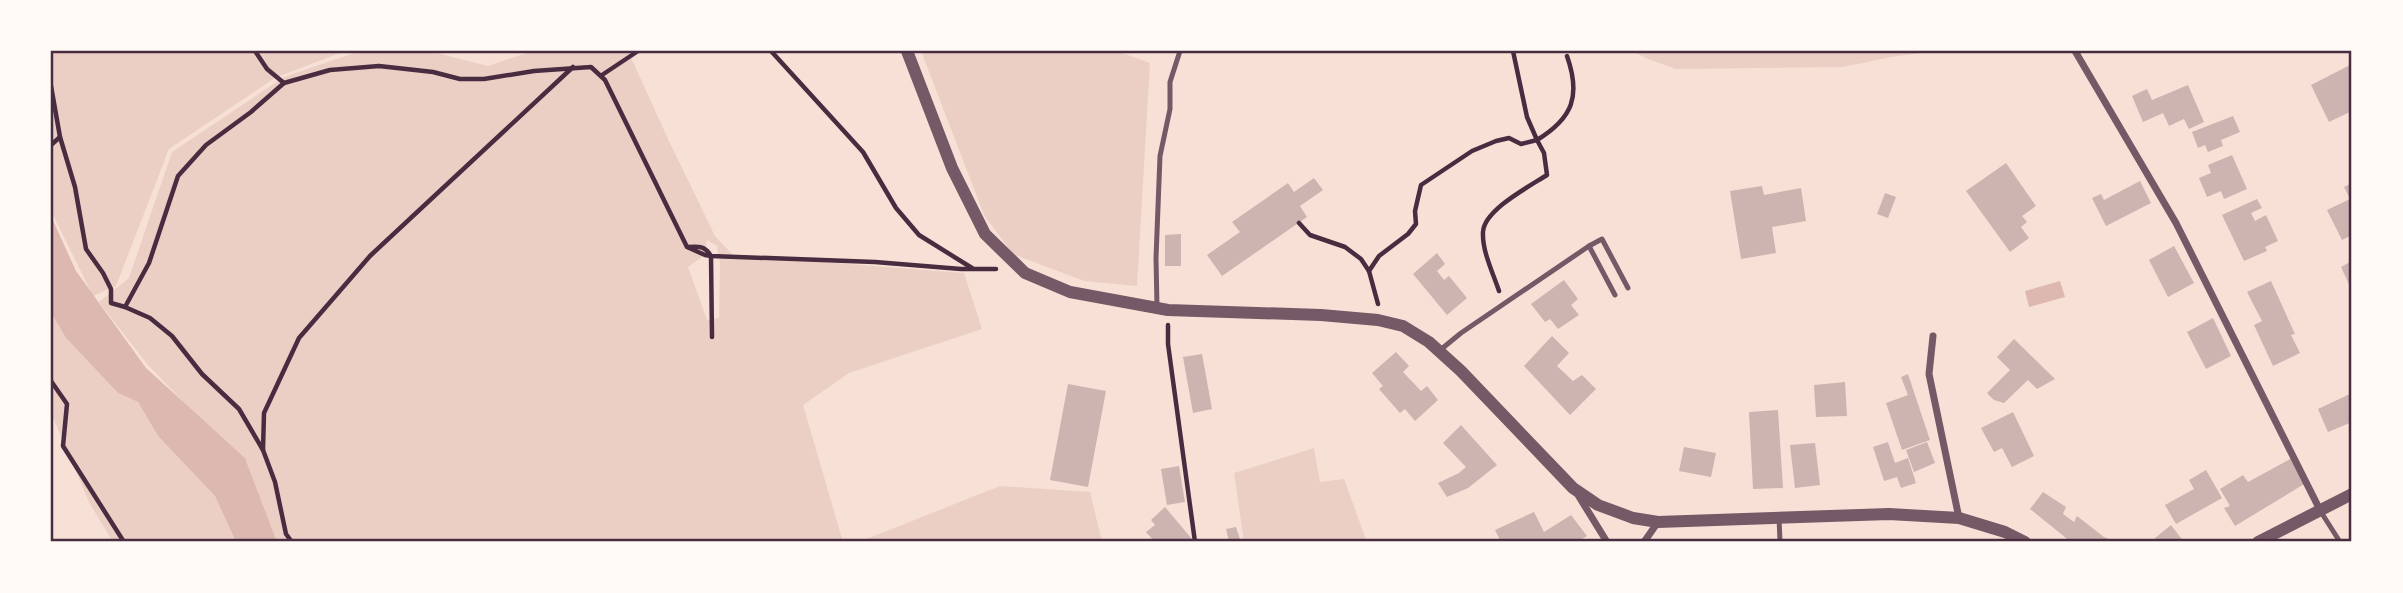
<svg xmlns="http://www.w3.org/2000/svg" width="2403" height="593" viewBox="0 0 2403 593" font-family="'Roboto Condensed',sans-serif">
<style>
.green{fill:#ebcfc5;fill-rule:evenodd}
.water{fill:#dcb8b0}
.building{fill:#ccb4b1}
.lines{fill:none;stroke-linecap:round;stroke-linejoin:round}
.path{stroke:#4a2c40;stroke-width:4.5}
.service{stroke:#755966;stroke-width:5}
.minor{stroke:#755966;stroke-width:7}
.tertiary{stroke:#755966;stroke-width:12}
.neatline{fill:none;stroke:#4a2c40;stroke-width:2.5}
</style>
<rect width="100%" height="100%" fill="#f7e1d7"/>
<g class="green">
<path d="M51,51h294l-70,27 -106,71 -53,137 -23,10 -42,-85z"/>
<path d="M360,51h69l59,15 44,-15h96l41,90 46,95 18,19 231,18 18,56 -133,44 -46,32 40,137h-566l-32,-84 -55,-49 -43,-45 -48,-62 30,-24 43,-126 112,-75zM707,240l10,6 3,17 -1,55 -12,2 -19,-53 17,-12z"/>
<path d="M921,51h196l33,12 -13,223 -53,-5 -71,-27 -29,-39z"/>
<path d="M1632,51h304l-45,6 -48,10 -167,2 -28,-10z"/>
<path d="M51,313l15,25 52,55 20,9 20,34 57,60 21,46h-123l-23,-38 -39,-91z"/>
<path d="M1314,448l6,34 24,-3 23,63h-123l-10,-69z"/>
<path d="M1000,486l90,6 12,50h-243z"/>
</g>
<g class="water">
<path d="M51,216l25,55 70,97 99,90 32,84h-41l-21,-46 -57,-60 -20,-34 -20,-9 -52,-55 -15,-25z"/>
<path d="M2060,281l5,16 -36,10 -4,-16z"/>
</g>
<g class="building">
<path d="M2352,64v47l-23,11 -18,-37z"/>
<path d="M2188,85l16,37 -15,7 -5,-10 -15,7 -6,-13 -20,9 -11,-26 15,-7 5,11z"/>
<path d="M2233,116l7,16 -19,8 2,6 -15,6 -3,-7 -7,3 -6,-16z"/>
<path d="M2232,155l15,34 -23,10 -3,-8 -14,6 -8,-19 12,-5 -3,-8z"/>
<path d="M2006,163l30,43 -14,10 5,6 -6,5 8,11 -19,14 -44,-61z"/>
<path d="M1314,178l9,12 -23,16 7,11 -85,59 -15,-21 33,-23 -8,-10 56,-39 6,9z"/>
<path d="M2140,181l11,22 -45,23 -14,-28 9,-4 3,6z"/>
<path d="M2352,183v52l-10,5 -15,-30 23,-11 -6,-12z"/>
<path d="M1762,186l2,9 37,-7 5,33 -34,6 4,26 -35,6 -11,-68z"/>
<path d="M1885,193l11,4 -8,21 -11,-4z"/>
<path d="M2257,199l5,9 -11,5 4,8 11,-6 12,26 -13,6 2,4 -23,10 -22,-46z"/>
<path d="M1181,234v32h-16v-31z"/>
<path d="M2174,246l20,37 -26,14 -19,-37z"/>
<path d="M1437,253l8,11 -8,7 7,9 5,-4 18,22 -20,17 -34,-41z"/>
<path d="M2352,261v30l-11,-24z"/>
<path d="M1564,280l14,19 -7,6 8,10 -21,14 -8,-10 -5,3 -14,-18z"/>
<path d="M2271,281l24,53 -4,1 9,18 -27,13 -19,-41 8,-4 -15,-29z"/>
<path d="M2213,318l18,38 -25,13 -19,-37z"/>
<path d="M1552,336l17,17 -12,13 16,15 9,-6 14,14 -26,26 -46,-49z"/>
<path d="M2014,339l41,40 -18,10 -9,-9 -24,23 -10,-3 -7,-7 23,-23 -13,-13z"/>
<path d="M1396,352l13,14 -6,6 18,19 6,-5 11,14 -23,21 -10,-12 -5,4 -21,-24 4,-3 -11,-13z"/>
<path d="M1202,354l10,55 -19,4 -10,-56z"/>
<path d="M1908,374l22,66 -28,10 -16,-47 22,-8 -7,-18z"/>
<path d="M1845,382l2,34 -31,1 -2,-32z"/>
<path d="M1068,384l38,7 -18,96 -38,-7z"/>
<path d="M2352,393v29l-24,10 -10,-23z"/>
<path d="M1778,410l5,78 -30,1 -4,-77z"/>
<path d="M2013,412l21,44 -22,11 -10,-19 -8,4 -13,-24z"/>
<path d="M1461,425l36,40 -29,23 -21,9 -9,-14 21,-10 7,-6 -23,-24z"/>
<path d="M1888,442l7,21 13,-5 8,25 -15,5 -4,-11 -13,4 -11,-34z"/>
<path d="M1927,442l8,21 -21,9 -8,-22z"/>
<path d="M1815,443l5,42 -25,3 -5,-43z"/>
<path d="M1684,447l32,6 -5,24 -32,-6z"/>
<path d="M2292,458l14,25 -71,43 -11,-18 6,-2 -10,-17 23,-14 5,7z"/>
<path d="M1179,466l6,36 -18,3 -6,-36z"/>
<path d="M2206,470l16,28 -46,26 -11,-19 29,-16 -5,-9z"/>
<path d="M2043,492l23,15 -3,7 11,8 3,-6 27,21 11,5h-44l-41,-33z"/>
<path d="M1165,507l27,32 -4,3h-33l-9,-10 9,-7 -4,-5z"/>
<path d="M1534,512l10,20 27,-17 16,21 -10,6h-76l-6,-12z"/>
<path d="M2171,525l13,17h-25l-4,-4z"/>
<path d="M1236,527l5,15h-12l-3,-13z"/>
</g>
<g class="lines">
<g class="path">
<path d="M255,51l12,18 17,14"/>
<path d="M771,51l92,101 33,56 23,27 53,33"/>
<path d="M602,75l36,-24"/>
<path d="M51,86l9,51 15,50 11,62 17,24 8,16v14l14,4"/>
<path d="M51,145l9,-8"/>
<path d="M1299,223l11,12 35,12 16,12 8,12 9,33"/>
<path d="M688,247c11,-1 17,-1 23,9l1,81"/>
<path d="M1369,271l10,-15 29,-22 8,-10 -1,-13 6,-26 51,-34 24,-10 13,-3 12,6 16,-4 -10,-23 -14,-66"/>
<path d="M1499,291c-6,-18 -17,-40 -16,-59 1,-22 47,-46 64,-57l-3,-22 -7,-13c36,-22 44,-44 30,-84"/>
<path d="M1168,325v19l27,198"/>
<path d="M51,381l16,23 -4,42 61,96"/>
<path d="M263,450l1,-37 35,-75 71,-82 203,-189"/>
<path d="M292,542l-6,-8 -11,-52 -12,-32 -24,-41 -37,-35 -30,-38 -22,-18 -25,-11 24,-44 29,-87 28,-31 45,-33 33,-29 46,-13 49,-4 54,6 27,7h24l50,-8 57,-4 14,13 82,167 18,8 6,1 164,6 86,7h35"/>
</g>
<g class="service">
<path d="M1589,246l13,-7 26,49"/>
<path d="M1157,307l-1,-49 4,-102 10,-47v-27l10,-31"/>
<path d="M1439,351l22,-18 128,-87 26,49"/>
<path d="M2321,512l19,30"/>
<path d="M1779,517l1,25"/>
</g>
<g class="minor">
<path d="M2075,51l101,172 144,287"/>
<path d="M1933,336l-4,38 30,144"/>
<path d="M1578,495l29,47"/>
<path d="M1644,542l14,-20"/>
</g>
<g class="tertiary">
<path d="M907,51l45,117 33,66 40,39 45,19 98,18 153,5 57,5 25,6 26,16 32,29 112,117 25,17 35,13 25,4 231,-8 70,4 46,14 20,10"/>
<path d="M2258,542l94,-48"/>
</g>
</g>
<rect width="2403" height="593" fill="none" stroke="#fffaf5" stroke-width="105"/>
<rect x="52" y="52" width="2298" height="488" class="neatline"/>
</svg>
